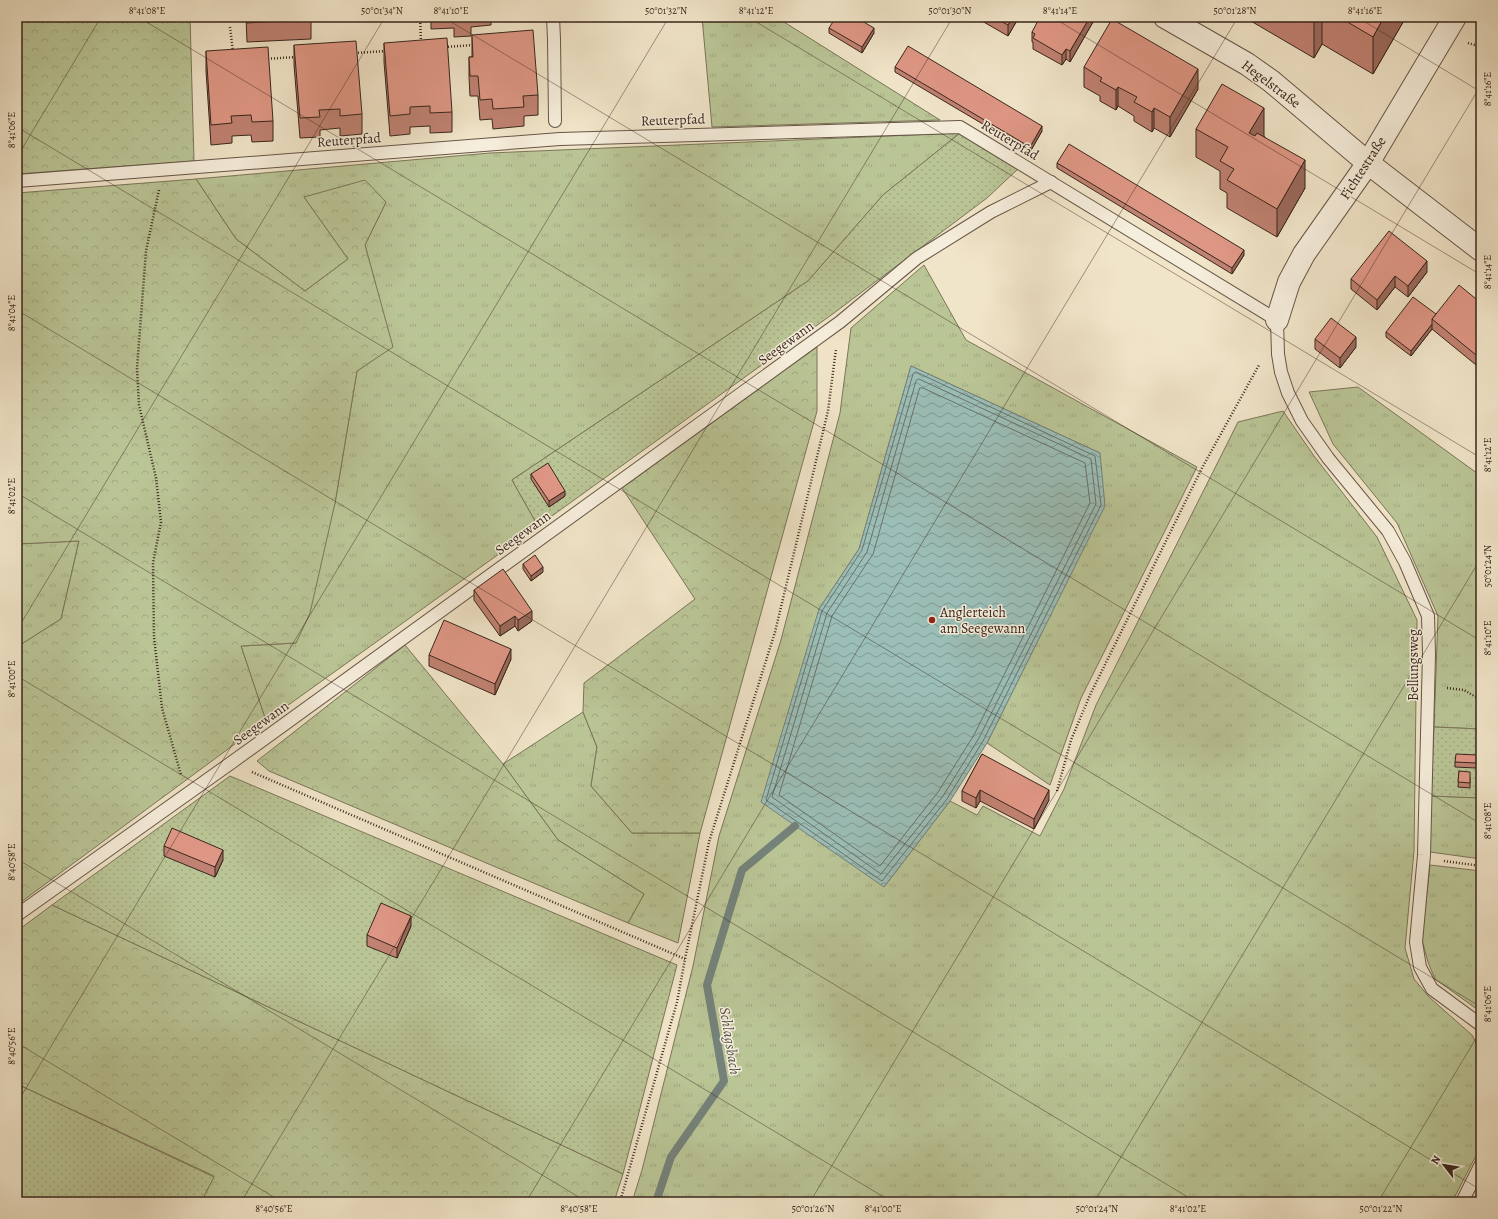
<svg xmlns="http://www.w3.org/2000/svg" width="1498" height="1219" viewBox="0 0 1498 1219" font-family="Alegreya,serif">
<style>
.grass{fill:url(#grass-tufts);stroke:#7a7659}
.forest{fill:url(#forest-crowns);stroke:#7a7659}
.garden{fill:url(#garden-dots);stroke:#7a7659}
.water{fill:url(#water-waves);stroke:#74827a}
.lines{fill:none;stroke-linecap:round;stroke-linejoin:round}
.shore{stroke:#6a726a;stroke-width:1}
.stream{stroke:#74827a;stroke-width:8}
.lane-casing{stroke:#675647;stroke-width:14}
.street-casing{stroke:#675647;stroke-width:24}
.path{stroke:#39261c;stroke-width:2.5;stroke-dasharray:1 2;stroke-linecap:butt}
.lane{stroke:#f6eedc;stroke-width:12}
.street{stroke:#f6eedc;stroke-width:22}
.wall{fill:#c08272;stroke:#39261c}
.shaded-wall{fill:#9c6a5d;stroke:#39261c}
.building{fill:#df9785;stroke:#39261c}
.ticks{fill:none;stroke:#39261c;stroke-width:1;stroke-opacity:0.45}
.poi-dot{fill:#8f2418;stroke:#f6eedc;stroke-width:1.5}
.labels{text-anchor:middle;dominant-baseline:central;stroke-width:3;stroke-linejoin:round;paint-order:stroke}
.street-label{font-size:14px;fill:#39261c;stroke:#f6eedc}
.poi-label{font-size:14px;fill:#39261c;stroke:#f6eedc;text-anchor:start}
.water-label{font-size:15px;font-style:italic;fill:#56544b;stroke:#f6eedc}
.neatline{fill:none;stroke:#39261c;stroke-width:1.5}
.ticks-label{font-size:10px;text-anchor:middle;fill:#39261c}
</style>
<defs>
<pattern id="grass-tufts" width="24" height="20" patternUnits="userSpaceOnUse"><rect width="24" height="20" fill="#bac596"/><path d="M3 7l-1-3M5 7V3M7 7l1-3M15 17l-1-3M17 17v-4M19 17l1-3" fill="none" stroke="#a1a981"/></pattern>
<pattern id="forest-crowns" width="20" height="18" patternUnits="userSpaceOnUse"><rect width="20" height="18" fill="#bac596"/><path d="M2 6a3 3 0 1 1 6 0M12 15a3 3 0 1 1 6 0" fill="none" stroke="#a1a981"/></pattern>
<pattern id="garden-dots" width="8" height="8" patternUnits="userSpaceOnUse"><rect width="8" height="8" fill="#bac596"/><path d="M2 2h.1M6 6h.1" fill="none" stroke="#a1a981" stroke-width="1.8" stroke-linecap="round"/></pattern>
<pattern id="water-waves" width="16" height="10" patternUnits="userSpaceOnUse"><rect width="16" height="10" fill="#9bbfb8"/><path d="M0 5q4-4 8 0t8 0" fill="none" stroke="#7f9b95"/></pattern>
</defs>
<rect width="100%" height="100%" fill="#f1e5c9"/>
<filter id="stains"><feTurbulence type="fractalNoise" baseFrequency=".005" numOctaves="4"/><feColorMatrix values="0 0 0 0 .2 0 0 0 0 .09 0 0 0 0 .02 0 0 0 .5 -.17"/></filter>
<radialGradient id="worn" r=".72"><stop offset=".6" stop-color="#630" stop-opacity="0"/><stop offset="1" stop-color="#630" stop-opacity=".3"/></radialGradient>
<g class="grass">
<path d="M702,17h74l164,103 -228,7z"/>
<path d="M960,133l-77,62 -75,86 -296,199 26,46 -272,195 -25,-75 55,-3 39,-140 22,-132 35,-24 -27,-102 21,-43 -82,-5 44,62 -43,32 -69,-52 -40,-60 294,-26z"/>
<path d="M924,265l42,75 231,127 -116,231 -31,87 -63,-42 56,-113 57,-177 -189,-87 -52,183 -40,60 65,278 66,-86 27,14 6,-9 57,30 24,-47 32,-84 142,-283 45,-11 31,45 63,81 40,83 -3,231 -9,97 9,31 15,18 43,38 9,17v94l-29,56h-820l10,-32 51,-204 26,-130 62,-196 59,-227 11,-85z"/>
<path d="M1358,387l123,89v253l-47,-2 4,-111 -41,-93 -64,-79 -24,-52z"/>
<path d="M79,541l-18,78 -44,28v-103z"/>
<path d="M583,712l14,35 -6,39 41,47h68l-22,110 -50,-20 16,-29 -86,-54 -55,-76z"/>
<path d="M1431,796l50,2v61l-51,-7z"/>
<path d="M1430,865l51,6v141l-46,-33 -7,-17 -6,-22z"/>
</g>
<g class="forest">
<path d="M17,17h173l4,144 -177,13z"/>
<path d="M196,179l40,60 69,52 43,-32 -44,-62 61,-17 21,22 -21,43 28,102 -36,24 -22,132 -25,110 -14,30 -55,3 25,75 -249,184v-258l44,-28 18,-78 -62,3v-351z"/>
<path d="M817,347v64l-117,422h-68l-41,-47 6,-39 -14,-35 1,-29 111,-84 -73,-111z"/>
<path d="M405,645l98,119 55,76 86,54 -16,29 -359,-152 -12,-10z"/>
<path d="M52,905l571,269 -9,28h-413l13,-26 -197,-92v-153z"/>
</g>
<g class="garden">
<path d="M960,133l59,35 -32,30 -153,115 -296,213 -26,-46 296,-199 75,-86z"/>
<path d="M1434,727l47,2v69l-50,-2z"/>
<path d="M230,776l447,189 -54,209 -571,-269z"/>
<path d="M17,1084l197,93 -13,25h-184z"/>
</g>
<path class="water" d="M911,366l189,87 5,53 -118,237 -37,58 -66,86 -123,-85 58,-193 40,-60z"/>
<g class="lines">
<g class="shore">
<path d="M916,372l179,84 6,49 -118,236 -36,58 -65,82 -116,-81 56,-189 40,-61 51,-176z"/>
<path d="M919,379l172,80 5,45 -117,234 -36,58 -62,78 -109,-77 55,-184 40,-61 49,-171z"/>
<path d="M920,388h3l162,75 5,40 -116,232 -36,57 -58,74 -101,-71 53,-179 41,-62z"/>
</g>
<path class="stream" d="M656,1202l15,-45 53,-76 -17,-96 35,-115 53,-44"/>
<defs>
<g id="lane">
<path d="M553,17l1,22 1,82"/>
<path d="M17,181l543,-42 400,-12 317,193 1,34 3,18 7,21 14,28 26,37 60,73 17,31 23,54 1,38 -5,201 -8,87 4,25 12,22 49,36"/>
<path d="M17,915l218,-155 605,-438 77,-64 74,-46 60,-30"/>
<path d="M1462,1202l19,-38"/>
</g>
<g id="street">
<path d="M1165,17l82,47 24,17 97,82 113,87"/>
<path d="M1277,320l12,-38 15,-28 64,-91 87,-146"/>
</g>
</defs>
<use href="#lane" class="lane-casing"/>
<use href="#street" class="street-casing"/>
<g class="path">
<path d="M420,17l1,25"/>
<path d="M230,27l3,25"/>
<path d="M1468,43l13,4"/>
<path d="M445,47l29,-2"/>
<path d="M355,53l31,-2"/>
<path d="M265,59l31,-2"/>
<path d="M159,190l-13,61 -9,117 2,37 17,73 5,44 -8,41 1,74 8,71 19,67"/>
<path d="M1447,688l17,2 17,10"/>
<path d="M252,772l433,187"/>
<path d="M1057,791l14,-51 19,-45 112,-227 57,-103"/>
<path d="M1444,861l37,5"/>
<path d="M620,1202l57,-200 8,-43 24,-117 66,-210 53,-221 8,-62"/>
</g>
<use href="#lane" class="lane"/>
<use href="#street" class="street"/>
</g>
<g class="wall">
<path d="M246,17h65v22l-64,3z"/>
<path d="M431,17h60v8l-20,2v9l-17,1v-9l-23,1z"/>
<path d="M975,17h44l-11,19z"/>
<path d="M1093,17v5l-23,40 -4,-3 -4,6 -29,-16v-7h-1v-10z"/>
<path d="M1244,17h162l-33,57 -51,-30 -8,14z"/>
<path d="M829,28l45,5 -12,20 -33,-20z"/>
<path d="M472,35l66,60v20l-14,1v10l-31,3 -1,-10 -12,1 -2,-24h-8l-1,-19v-20h3z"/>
<path d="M384,43l68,69v20l-22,1v-7l-20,1v7l-20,2 -6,-74z"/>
<path d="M294,45l68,69v20l-22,2v-8l-20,2v7l-20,1 -6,-73z"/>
<path d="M206,51l67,70v20l-21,1 -1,-7 -19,1v7l-21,2 -5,-74z"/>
<path d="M895,67l147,64 -12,21 -135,-80z"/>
<path d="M1084,67l114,22 -28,48 -16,-9 -2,4 -18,-11v-5l-16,-10 -2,4 -16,-9v-5l-16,-9z"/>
<path d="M1196,129l68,7 41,52 -28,49 -50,-29v-15l-7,-4v-18l-24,-14z"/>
<path d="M1057,163l187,92 -12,19 -175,-106z"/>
<path d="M1427,272l-19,25 -13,-10 -18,23 -26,-21v-10z"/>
<path d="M1481,303v66l-49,-40 -21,27 -25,-19v-5l50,-18z"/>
<path d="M1315,339l41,8 -16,21 -25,-19z"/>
<path d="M531,474l34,22 -16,11 -18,-28z"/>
<path d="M523,564l20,8 -12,9 -8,-12z"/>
<path d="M474,590l58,31 -14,10 -3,-5 -15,10 -26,-36z"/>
<path d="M429,655l82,4 -16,36 -66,-29z"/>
<path d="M982,754l67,46 -15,29 -54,-28 -4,7 -14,-7v-10z"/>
<path d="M1477,760l-1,8 -21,-1v-5z"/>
<path d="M1459,771l11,6v11l-12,-1z"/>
<path d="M164,846l59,14 -8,17 -51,-21z"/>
<path d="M411,926l-14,32 -30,-12v-11z"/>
</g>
<g class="shaded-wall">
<path d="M1013,17h6l-11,19v-11z"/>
<path d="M1090,17h3v5l-23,40v-11z"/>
<path d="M1316,17h6v27l-8,14v-37z"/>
<path d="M1384,17h22l-33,57v-37z"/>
<path d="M874,28v5l-12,20v-6z"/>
<path d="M1066,49v10l-4,6v-10z"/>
<path d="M1198,69v20l-28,48v-20z"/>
<path d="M1118,87v19l-2,4v-20z"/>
<path d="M1154,108v20l-2,4v-20z"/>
<path d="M1264,108v28l-15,25v-28z"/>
<path d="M1042,126v5l-12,21v-5z"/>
<path d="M1305,160v28l-28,49v-28z"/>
<path d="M1244,250v5l-12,19v-6z"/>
<path d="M1427,261v11l-19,25v-11z"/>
<path d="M1395,276v11l-18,23v-10z"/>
<path d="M1432,324v5l-21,27v-5z"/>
<path d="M1356,337v10l-16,21v-10z"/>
<path d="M565,491v5l-16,11v-6z"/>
<path d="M543,567v5l-12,9v-5z"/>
<path d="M532,611v10l-14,10v-11z"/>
<path d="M515,616v10l-15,10v-10z"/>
<path d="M511,649v10l-16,36v-11z"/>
<path d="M980,790v11l-4,7v-10z"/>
<path d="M1049,790v10l-15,29v-10z"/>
<path d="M223,850v10l-8,17v-10z"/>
<path d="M411,916v10l-14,32v-10z"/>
</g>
<g class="building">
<path d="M247,17h64v2l-64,4z"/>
<path d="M836,17h19l19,11 -12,19 -33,-19z"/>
<path d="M993,17h20l-5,8z"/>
<path d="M1040,17h50l-20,34 -4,-2 -4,6 -29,-17 2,-4 -3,-2z"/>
<path d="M1307,17h9l-2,4z"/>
<path d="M1339,17h45l-11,20z"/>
<path d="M1112,19l86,50 -28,48 -16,-9 -2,4 -18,-10 3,-5 -19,-10 -2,3 -16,-9 2,-3 -18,-11z"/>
<path d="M533,30l5,65 -15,1 1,11 -31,2 -1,-10 -12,1 -2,-24h-8l-1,-19h4l-1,-22z"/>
<path d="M447,38l5,74 -22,1v-7l-20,1v7l-20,2 -6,-73z"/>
<path d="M356,41l6,73 -22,2v-7l-21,1 1,7 -20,1 -6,-73z"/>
<path d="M908,46l134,80 -12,21 -135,-80z"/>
<path d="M268,47l5,74 -21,1 -1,-7 -20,1 1,7 -21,2 -5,-74z"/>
<path d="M1222,84l42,24 -15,25 6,3 2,-3 48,27 -28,49 -50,-29 7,-11 -14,-8 8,-14 -32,-18z"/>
<path d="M1069,144l175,106 -12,18 -175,-105z"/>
<path d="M1389,231l38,30 -19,25 -13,-10 -18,24 -26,-21z"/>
<path d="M1459,285l22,18v56l-49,-40z"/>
<path d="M1413,297l23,17 -4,5v5l-21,27 -25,-19z"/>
<path d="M1331,318l25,19 -16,21 -25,-19z"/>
<path d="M548,463l17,28 -16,10 -18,-27z"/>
<path d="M535,555l8,12 -12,9 -8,-12z"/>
<path d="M503,569l29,42 -14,9 -3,-4 -15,10 -26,-36z"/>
<path d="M444,620l67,29 -16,35 -66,-29z"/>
<path d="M982,754l67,36 -15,29 -54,-29 -4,8 -14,-7z"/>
<path d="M1456,754l21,1 -1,8 -21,-1z"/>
<path d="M1459,771l11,1v11l-12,-1z"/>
<path d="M172,828l51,22 -8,17 -51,-21z"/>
<path d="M381,903l30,13 -14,32 -30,-13z"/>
</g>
<path class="ticks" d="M138,17l1343,807M443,17l1038,624M748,17l733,441M1052,17l429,258M1357,17l124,75M17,127l1464,880M17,157l84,-140M17,310l1464,880M17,493l1179,709M17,630l368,-613M17,676l875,526M17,859l570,343M17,1043l265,159M17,1103l652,-1086M241,1202l712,-1185M526,1202l712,-1185M810,1202l671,-1117M1094,1202l387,-644M1378,1202l103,-172"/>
<circle class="poi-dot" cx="932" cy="620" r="4"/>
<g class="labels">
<g class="street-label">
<text transform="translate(1271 84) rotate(37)">Hegelstraße</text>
<text transform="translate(673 120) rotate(-2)">Reuterpfad</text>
<text transform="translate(349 140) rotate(-4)">Reuterpfad</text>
<text transform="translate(1010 140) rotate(31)">Reuterpfad</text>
<text transform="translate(1363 168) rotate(-57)">Fichtestraße</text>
<text transform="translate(786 343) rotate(-36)">Seegewann</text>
<text transform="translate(523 533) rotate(-36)">Seegewann</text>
<text transform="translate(1413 665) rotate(-90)">Bellungsweg</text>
<text transform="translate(261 723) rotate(-36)">Seegewann</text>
</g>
<g class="poi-label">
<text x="940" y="612">Anglerteich<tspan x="940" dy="16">am Seegewann</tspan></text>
</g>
<g class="water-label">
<text transform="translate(730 1041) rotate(81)">Schlagsbach</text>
</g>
</g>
<rect width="1498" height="1219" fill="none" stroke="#f1e5c9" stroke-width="44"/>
<g transform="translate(1444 1165) rotate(301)" stroke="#f6eedc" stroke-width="3" paint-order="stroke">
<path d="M0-3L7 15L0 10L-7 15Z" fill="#39261c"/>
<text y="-6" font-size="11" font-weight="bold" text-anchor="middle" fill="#39261c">N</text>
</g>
<rect x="22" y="22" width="1454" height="1175" class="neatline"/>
<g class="ticks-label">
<text x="147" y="14">8°41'08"E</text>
<text x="382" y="14">50°01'34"N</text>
<text x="451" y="14">8°41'10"E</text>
<text x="666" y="14">50°01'32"N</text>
<text x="756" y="14">8°41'12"E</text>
<text x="950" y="14">50°01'30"N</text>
<text x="1060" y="14">8°41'14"E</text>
<text x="1235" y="14">50°01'28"N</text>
<text x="1365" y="14">8°41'16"E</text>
<text transform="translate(1487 89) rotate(-90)" y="4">8°41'16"E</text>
<text transform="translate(11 130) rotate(-90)" y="4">8°41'06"E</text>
<text transform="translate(1487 272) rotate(-90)" y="4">8°41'14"E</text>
<text transform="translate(11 313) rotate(-90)" y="4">8°41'04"E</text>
<text transform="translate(1487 455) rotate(-90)" y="4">8°41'12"E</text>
<text transform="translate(11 496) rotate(-90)" y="4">8°41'02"E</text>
<text transform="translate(1487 566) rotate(-90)" y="4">50°01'24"N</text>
<text transform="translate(1487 638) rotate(-90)" y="4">8°41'10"E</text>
<text transform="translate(11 679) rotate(-90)" y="4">8°41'00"E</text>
<text transform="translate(1487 821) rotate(-90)" y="4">8°41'08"E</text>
<text transform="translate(11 862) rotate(-90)" y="4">8°40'58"E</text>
<text transform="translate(1487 1004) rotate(-90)" y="4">8°41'06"E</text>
<text transform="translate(11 1046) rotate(-90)" y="4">8°40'56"E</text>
<text x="274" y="1212">8°40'56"E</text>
<text x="579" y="1212">8°40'58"E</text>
<text x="813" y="1212">50°01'26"N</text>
<text x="883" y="1212">8°41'00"E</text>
<text x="1097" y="1212">50°01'24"N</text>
<text x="1188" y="1212">8°41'02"E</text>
<text x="1381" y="1212">50°01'22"N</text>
</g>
<rect width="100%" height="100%" filter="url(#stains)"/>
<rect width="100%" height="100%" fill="url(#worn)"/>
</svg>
